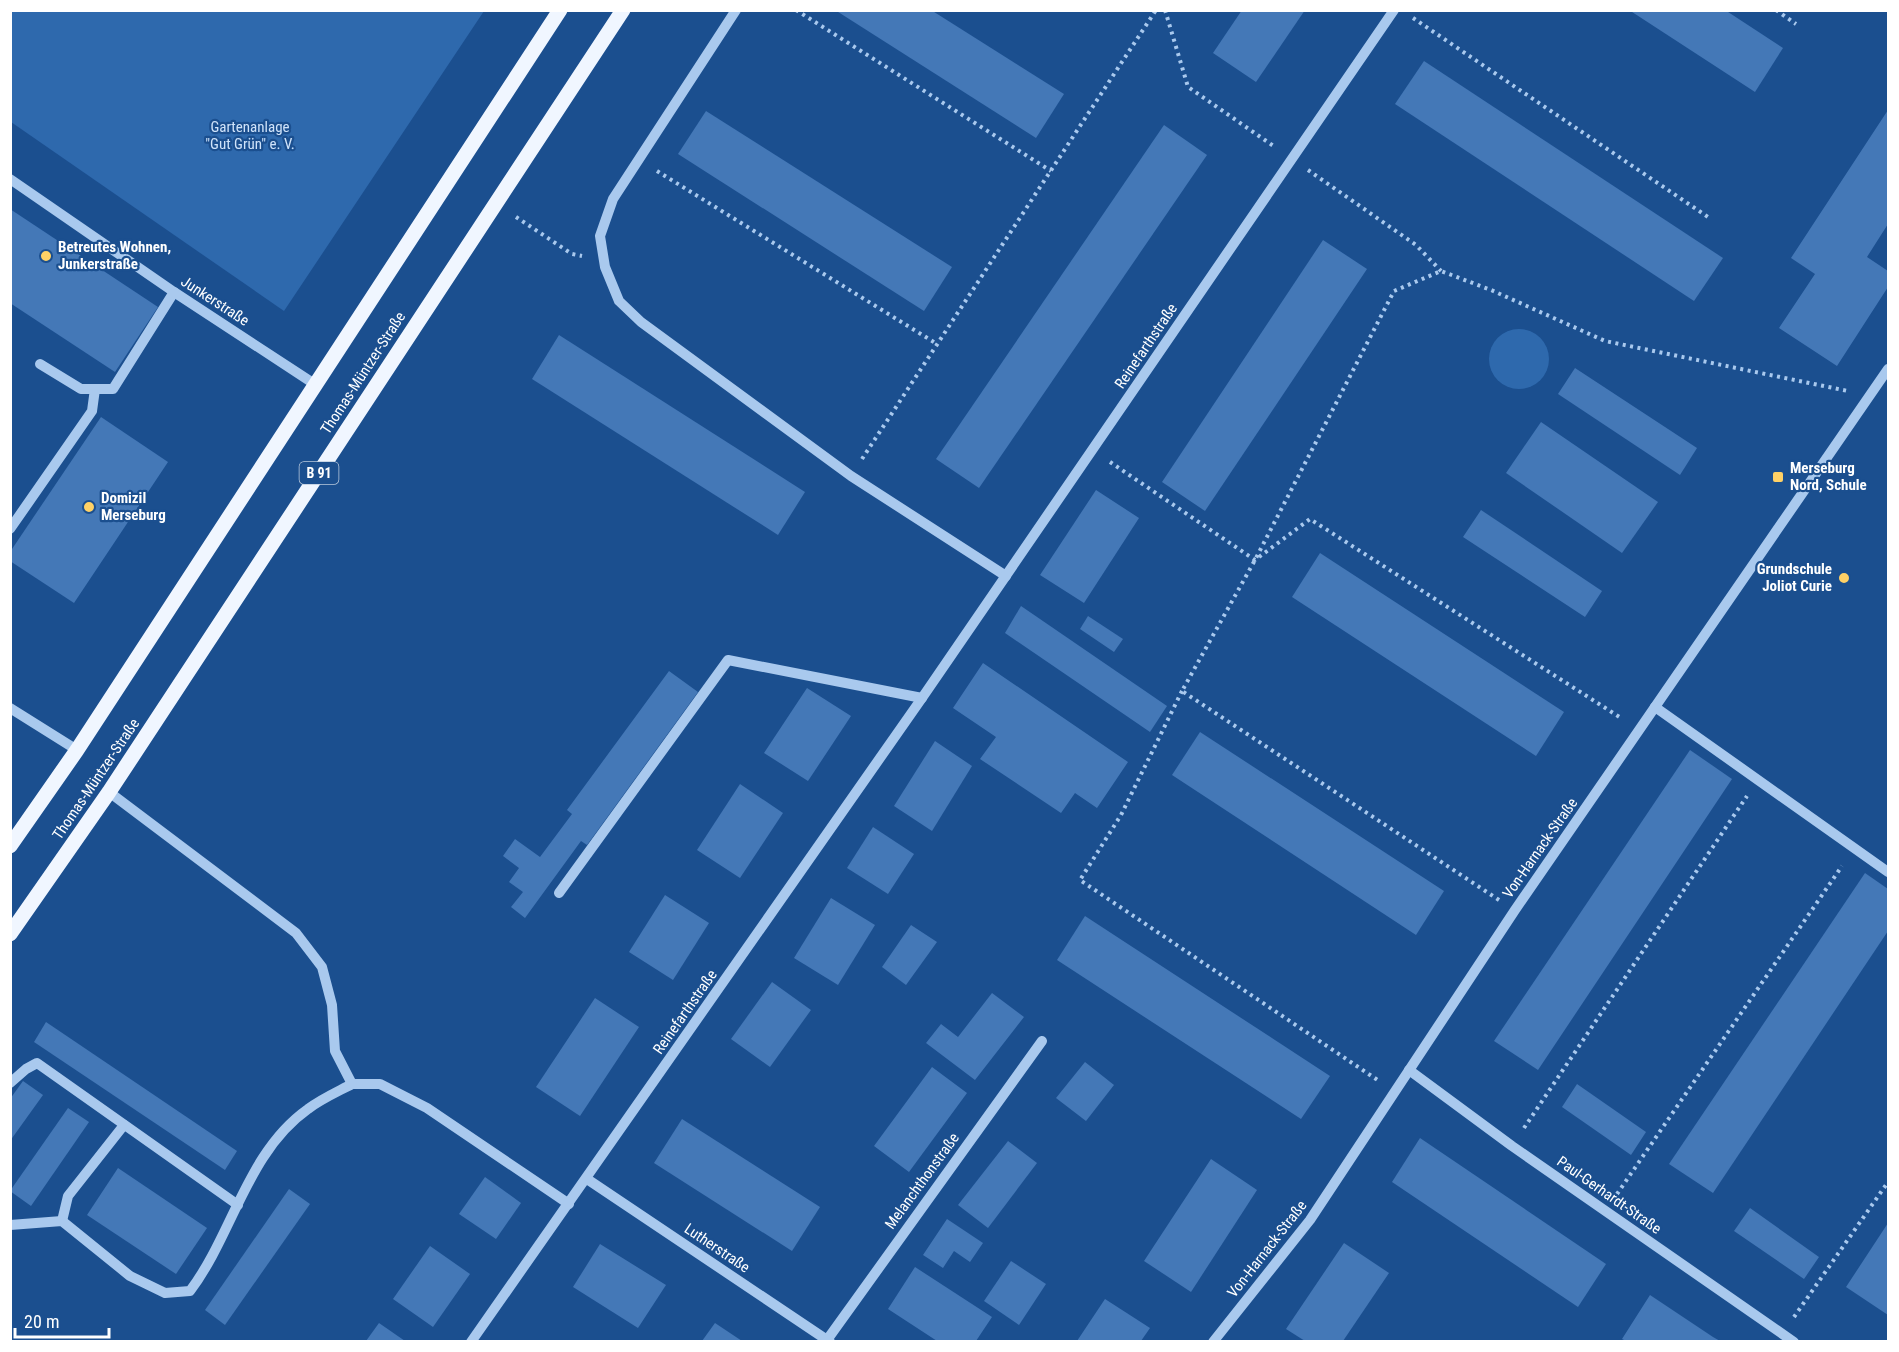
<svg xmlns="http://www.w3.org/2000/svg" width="1899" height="1352" viewBox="0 0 1899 1352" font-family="'Roboto Condensed',sans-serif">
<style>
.green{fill:#2e69ad}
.building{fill:#4478b7}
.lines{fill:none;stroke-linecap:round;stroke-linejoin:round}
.path{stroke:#a9c9ee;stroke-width:4;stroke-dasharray:3 4.5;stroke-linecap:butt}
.minor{stroke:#a9c9ee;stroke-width:10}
.major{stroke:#f0f6ff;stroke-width:15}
.poi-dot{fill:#ffd166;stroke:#1b4f8f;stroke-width:2}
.labels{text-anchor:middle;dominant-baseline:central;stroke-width:4.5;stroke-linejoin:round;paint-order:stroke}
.shield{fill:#1b4f8f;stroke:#bbcadd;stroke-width:1.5}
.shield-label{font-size:14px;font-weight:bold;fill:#fff}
.park-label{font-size:15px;fill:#cfe3fa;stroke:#1b4f8f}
.poi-label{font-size:15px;font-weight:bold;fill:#fff;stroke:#1b4f8f;text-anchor:start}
.street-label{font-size:15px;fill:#fff;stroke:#1b4f8f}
</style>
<rect width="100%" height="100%" fill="#1b4f8f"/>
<g class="green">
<path d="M11,10h473v1l-200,300 -273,-189z"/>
<circle cx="1519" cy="359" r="30"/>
</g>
<g class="building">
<path d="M835,10h96l133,84 -28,44z"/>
<path d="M1242,10h63l-49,72 -43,-29z"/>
<path d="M1629,10h96l58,38 -28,44z"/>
<path d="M1424,61l299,197 -29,43 -299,-197z"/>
<path d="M1888,110v114l-21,33 21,14v16l-51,79 -58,-38 36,-54 -24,-16z"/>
<path d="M706,111l246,156 -28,44 -246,-157z"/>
<path d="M1164,125l43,30 -228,333 -43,-29z"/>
<path d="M10,209l148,98 -43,65 -105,-69z"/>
<path d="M1323,240l44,29 -162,242 -43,-29z"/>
<path d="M559,335l246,157 -27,43 -246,-156z"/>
<path d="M1575,368l122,80 -17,27 -122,-81z"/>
<path d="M101,417l67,45 -94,141 -64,-42v-9z"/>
<path d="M1541,422l117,80 -36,51 -116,-80z"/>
<path d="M1096,490l43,28 -55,85 -44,-28z"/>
<path d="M1481,510l121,81 -17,26 -122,-80z"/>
<path d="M1320,553l244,159 -28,44 -244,-159z"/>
<path d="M1021,606l146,100 -17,26 -145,-99z"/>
<path d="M1088,616l35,23 -9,13 -34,-23z"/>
<path d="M983,663l145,99 -31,46 -22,-15 -14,20 -81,-54 16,-22 -43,-29z"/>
<path d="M669,671l29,21 -111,153 -6,-4 -56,77 -14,-11 12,-15 -14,-10 10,-14 -16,-12 12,-17 25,18 32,-43 -5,-4z"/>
<path d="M807,688l44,28 -43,65 -44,-28z"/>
<path d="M1200,732l244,159 -28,44 -244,-160z"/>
<path d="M935,741l37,25 -40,65 -38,-25z"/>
<path d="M1690,750l42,29 -194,291 -44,-29z"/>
<path d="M740,784l43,29 -43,65 -43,-28z"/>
<path d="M873,827l41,27 -26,40 -41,-26z"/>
<path d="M1865,873l23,16v42l-175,262 -44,-29z"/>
<path d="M665,895l44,28 -36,57 -44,-28z"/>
<path d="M831,898l44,27 -37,60 -44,-27z"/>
<path d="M1085,916l245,160 -29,43 -244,-159z"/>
<path d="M911,925l26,17 -31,43 -24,-18z"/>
<path d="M772,982l39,28 -41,57 -39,-28z"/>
<path d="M992,993l32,24 -49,63 -49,-37 15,-19 17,13z"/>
<path d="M595,998l44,29 -59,89 -44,-29z"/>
<path d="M46,1022l191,129 -12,19 -191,-128z"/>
<path d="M1085,1062l29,23 -28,36 -30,-23z"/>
<path d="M932,1067l35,26 -58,79 -35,-26z"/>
<path d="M23,1081l20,14 -33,46v-42z"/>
<path d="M1577,1084l69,48 -15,23 -69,-48z"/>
<path d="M68,1108l21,14 -58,84 -21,-15z"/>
<path d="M682,1119l138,88 -28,44 -138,-88z"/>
<path d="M1420,1138l186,126 -28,43 -186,-125z"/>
<path d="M1008,1141l29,22 -49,65 -30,-23z"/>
<path d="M1211,1159l46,31 -66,102 -47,-31z"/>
<path d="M118,1168l89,60 -31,46 -89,-59z"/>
<path d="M485,1177l36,26 -25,36 -37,-25z"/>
<path d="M289,1189l21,15 -85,121 -20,-15z"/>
<path d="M1750,1208l69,49 -15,22 -70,-48z"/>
<path d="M947,1219l36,24 -13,19 -16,-11 -11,17 -20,-13z"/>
<path d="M1888,1223v92l-42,-28z"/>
<path d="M1344,1243l45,30 -46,68h-38l-19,-12z"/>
<path d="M600,1244l66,41 -28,43 -65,-41z"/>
<path d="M430,1246l40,28 -37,53 -40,-28z"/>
<path d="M1011,1261l35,23 -27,41 -35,-24z"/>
<path d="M915,1267l77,50 -16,24h-39l-49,-32z"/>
<path d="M1650,1295l63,42 7,4h-94l-4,-2z"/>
<path d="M1105,1299l45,29 -9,13h-64z"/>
<path d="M379,1323l26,18h-39z"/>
<path d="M715,1323l27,18h-40z"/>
</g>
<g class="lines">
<g class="path">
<path d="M796,10l255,161"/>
<path d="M1165,10l23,77 87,60"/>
<path d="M1776,10l20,14"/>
<path d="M1413,18l295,199"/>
<path d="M1308,170l108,75 25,26"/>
<path d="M657,171l280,173"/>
<path d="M516,217l56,37 10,2"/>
<path d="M862,459l294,-449"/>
<path d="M1110,462l145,98 55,-41 311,199"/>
<path d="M1182,691l-61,124 -41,65 299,201"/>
<path d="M1499,900l-317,-209 73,-131 139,-269 47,-20 50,19 114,51 243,50"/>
<path d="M1524,1128l223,-332"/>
<path d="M1617,1194l225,-328"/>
<path d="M1794,1317l94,-135"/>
</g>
<g class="minor">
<path d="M736,10l-123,189 -13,37 5,31 14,34 22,21 210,154 155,100"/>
<path d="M10,179l164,113 142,93"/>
<path d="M40,364l41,25h32l61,-97"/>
<path d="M10,529l82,-118 3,-22"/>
<path d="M1655,707l233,165"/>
<path d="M10,708l67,42"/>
<path d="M109,792l187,141 26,34 10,38 3,46 17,33h28l47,24 142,96"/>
<path d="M559,893l169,-233 194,38"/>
<path d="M1409,1070l103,76 282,196"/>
<path d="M10,1083l16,-14 11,-6 201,142"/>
<path d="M587,1179l243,163"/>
<path d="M62,1221l6,-25 56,-71"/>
<path d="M10,1225l52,-4 68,55 35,17 25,-2c43,-57 57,-139 118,-182 13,-10 29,-17 44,-25"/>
<path d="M827,1340l215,-299"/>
<path d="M471,1342l451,-644 472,-688"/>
<path d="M1213,1342l97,-122 205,-310 373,-541"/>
</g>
<g class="major">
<path d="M10,846l67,-96 483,-740"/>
<path d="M10,934l99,-142 514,-782"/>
</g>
</g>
<g class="poi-dot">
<circle cx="46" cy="256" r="6"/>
<rect x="1772" y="471" width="12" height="12" rx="3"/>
<circle cx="89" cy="507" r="6"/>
<circle cx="1844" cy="578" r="6"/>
</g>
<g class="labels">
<rect class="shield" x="299.5" y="462" width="39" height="22" rx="4.5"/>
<g class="shield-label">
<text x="319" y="473">B 91</text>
</g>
<g class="park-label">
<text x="250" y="127">Gartenanlage<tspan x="250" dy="17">"Gut Grün" e. V.</tspan></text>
</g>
<g class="poi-label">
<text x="58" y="247">Betreutes Wohnen,<tspan x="58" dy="17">Junkerstraße</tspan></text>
<text x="1790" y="468">Merseburg<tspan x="1790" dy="17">Nord, Schule</tspan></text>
<text x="101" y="498">Domizil<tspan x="101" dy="17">Merseburg</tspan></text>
<text x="1832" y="569" text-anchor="end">Grundschule<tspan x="1832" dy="17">Joliot Curie</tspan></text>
</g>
<g class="street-label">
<text transform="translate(215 301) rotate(33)">Junkerstraße</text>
<text transform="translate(1146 346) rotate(-56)">Reinefarthstraße</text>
<text transform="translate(363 373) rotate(-57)">Thomas-Müntzer-Straße</text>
<text transform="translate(96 779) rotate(-56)">Thomas-Müntzer-Straße</text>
<text transform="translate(1540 848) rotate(-55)">Von-Harnack-Straße</text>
<text transform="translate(685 1012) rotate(-55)">Reinefarthstraße</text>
<text transform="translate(922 1181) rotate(-54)">Melanchthonstraße</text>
<text transform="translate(1609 1195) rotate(35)">Paul-Gerhardt-Straße</text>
<text transform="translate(717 1248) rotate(34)">Lutherstraße</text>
<text transform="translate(1267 1249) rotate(-52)">Von-Harnack-Straße</text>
</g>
</g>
<rect width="1899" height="1352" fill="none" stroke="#ffffff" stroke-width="24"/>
<path d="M15 1328v9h94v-9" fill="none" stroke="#ffffff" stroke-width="3"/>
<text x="24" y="1328" font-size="18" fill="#ffffff" stroke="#1b4f8f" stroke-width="4.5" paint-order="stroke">20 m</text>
</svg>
